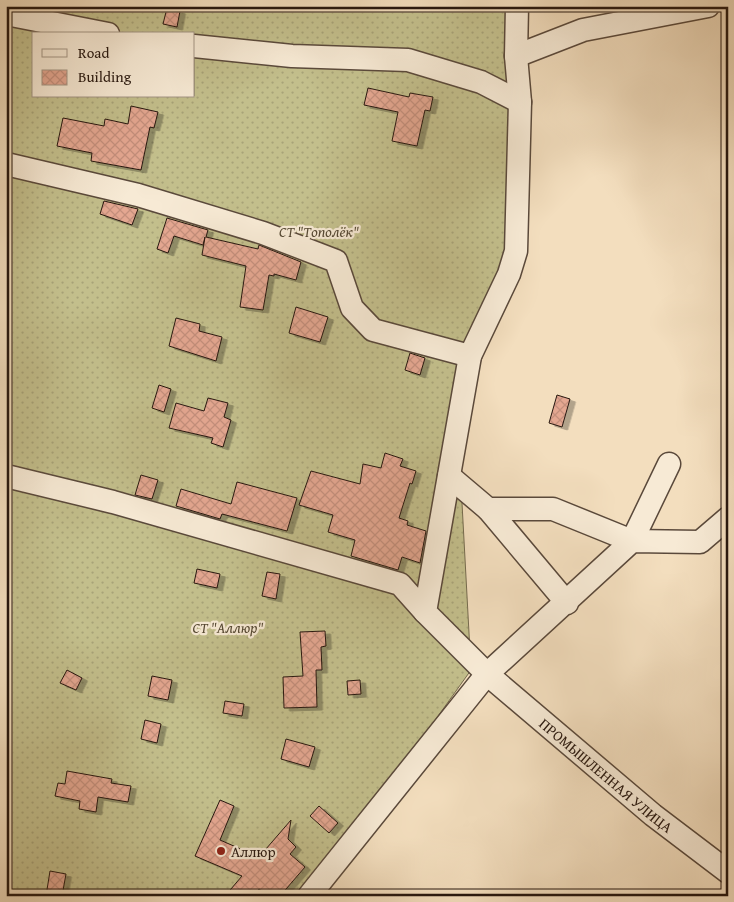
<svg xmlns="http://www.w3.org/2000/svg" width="734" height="902" viewBox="0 0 734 902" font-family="'Gentium Book Plus',serif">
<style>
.garden{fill:url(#garden-dots);stroke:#756b4e;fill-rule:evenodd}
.building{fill:url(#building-cross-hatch);stroke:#27170f;filter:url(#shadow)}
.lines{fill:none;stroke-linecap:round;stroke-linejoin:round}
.minor-casing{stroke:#5a493b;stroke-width:25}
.minor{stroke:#f7ead5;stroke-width:22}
.poi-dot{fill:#8f2418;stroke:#f7ead5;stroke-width:2}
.labels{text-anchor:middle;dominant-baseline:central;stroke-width:4.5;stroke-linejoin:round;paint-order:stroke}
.park-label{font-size:15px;font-style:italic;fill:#564934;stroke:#f7ead5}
.street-label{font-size:15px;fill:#27170f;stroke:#f7ead5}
.poi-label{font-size:15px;fill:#27170f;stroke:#f7ead5;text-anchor:start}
</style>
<defs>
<pattern id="garden-dots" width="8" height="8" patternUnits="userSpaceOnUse" patternTransform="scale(1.25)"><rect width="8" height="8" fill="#c3bf8c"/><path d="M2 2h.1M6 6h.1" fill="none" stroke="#a8a378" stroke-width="1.8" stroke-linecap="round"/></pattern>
<pattern id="building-cross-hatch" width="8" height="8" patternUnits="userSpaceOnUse" patternTransform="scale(1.25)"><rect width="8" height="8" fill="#e4a791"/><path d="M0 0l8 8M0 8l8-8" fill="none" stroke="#c48f7c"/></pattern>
<filter id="shadow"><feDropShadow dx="5.5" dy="3" stdDeviation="0" flood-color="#0004"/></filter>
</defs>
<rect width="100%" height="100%" fill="#f3debe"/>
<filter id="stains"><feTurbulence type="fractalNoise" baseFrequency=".004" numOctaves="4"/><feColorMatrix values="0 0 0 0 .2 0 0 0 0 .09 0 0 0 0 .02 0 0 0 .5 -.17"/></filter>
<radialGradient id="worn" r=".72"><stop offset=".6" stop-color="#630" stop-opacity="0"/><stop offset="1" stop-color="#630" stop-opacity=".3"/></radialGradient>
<path class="garden" d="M6,6h505l-3,261 -40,74 -8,125 11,204 -68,95 -101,131h-296zM34,34h160v62h-160z"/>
<g class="building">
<path d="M167,8l13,3 -3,16 -14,-3z"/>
<path d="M368,88l41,9 1,-4 23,4 -3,14 -5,-1 -8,36 -25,-5 6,-29 -34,-7z"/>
<path d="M131,106l27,6 -4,16 -4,-1 -9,43 -50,-9 1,-8 -35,-7 6,-28 41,8 1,-7 23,5z"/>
<path d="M104,201l34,8 -6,16 -32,-11z"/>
<path d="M167,218l41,12 -2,7 52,12 1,-4 42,17 -5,18 -22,-6v2l-5,-1 -6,35 -23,-3 6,-41 -44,-11 3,-18 -2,8 -29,-9 -6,17 -11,-4z"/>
<path d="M296,307l32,10 -8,25 -31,-9z"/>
<path d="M176,318l24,6 -1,7 23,6 -6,24 -47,-15z"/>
<path d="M410,353l15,5 -5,17 -15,-5z"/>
<path d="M159,385l12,4 -7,23 -12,-4z"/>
<path d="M557,395l13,4 -8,28 -13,-4z"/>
<path d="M208,398l20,5 -4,14 7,3 -8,27 -12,-4 2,-5 -44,-10 7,-25 28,8z"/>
<path d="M385,453l18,6 -3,7 16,5 -4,13 -2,-1 -11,35 9,3 -1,4 19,6 -6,32 -18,-6 -4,13 -47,-14 4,-16 -27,-8 5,-17 -34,-10 12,-34 49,13 3,-20 18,4z"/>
<path d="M141,475l17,5 -6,19 -17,-4z"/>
<path d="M237,482l60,16 -10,33 -65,-17 -2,5 -44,-13 5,-17 50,15z"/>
<path d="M197,569l23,5 -3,14 -23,-5z"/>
<path d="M267,572l13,2 -4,25 -14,-3z"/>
<path d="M325,631l1,15 -5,1 1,23h-6l1,37 -33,1 -1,-31 20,-1 -3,-44z"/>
<path d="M67,670l15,8 -6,12 -16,-7z"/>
<path d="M152,676l20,4 -4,20 -20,-4z"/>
<path d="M360,680l1,14 -13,1 -1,-14z"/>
<path d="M225,701l19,3 -2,12 -19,-3z"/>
<path d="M145,720l16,4 -4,19 -16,-4z"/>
<path d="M286,739l29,8 -6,20 -28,-8z"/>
<path d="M67,771l45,8 -1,4 20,3 -3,16 -30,-5 -2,15 -17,-3 1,-8 -25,-5 3,-13 7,1z"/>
<path d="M220,800l14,6 -14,34 39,17 32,-37 -3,19 8,8 -6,7 15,13 -25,29h-12l-9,-7 -6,7h-28l17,-20 -47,-20z"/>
<path d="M319,806l19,17 -9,10 -19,-17z"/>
<path d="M50,871l16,3 -4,22h-16z"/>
</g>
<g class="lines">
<defs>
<g id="minor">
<path id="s1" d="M517,6l-1,50 4,46 -4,149 -7,23 -39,82 -45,256 62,62 166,141 75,57"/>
<path d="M6,14l102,20"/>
<path d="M194,46l98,10 116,4 73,22 39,20"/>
<path d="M516,56l67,-26 125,-24"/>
<path d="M6,164l132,31 125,38 73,28 16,47 21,22 97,26"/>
<path d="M6,476l107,26 287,82 25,28"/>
<path d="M449,476l39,33h65l79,32 37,-77"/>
<path d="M488,509l79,94"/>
<path d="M309,896l178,-222 145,-133 68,1 28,-24"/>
</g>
</defs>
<use href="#minor" class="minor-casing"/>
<use href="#minor" class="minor"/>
</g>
<circle class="poi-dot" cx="221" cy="851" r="5"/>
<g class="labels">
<g class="park-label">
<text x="319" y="231">СТ "Тополёк"</text>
<text x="228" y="627">СТ "Аллюр"</text>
</g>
<g class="street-label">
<text stroke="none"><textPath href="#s1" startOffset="864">ПРОМЫШЛЕННАЯ УЛИЦА</textPath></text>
</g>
<g class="poi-label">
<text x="231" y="851">Аллюр</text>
</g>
</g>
<rect width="734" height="902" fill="none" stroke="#f3debe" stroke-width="25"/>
<rect x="8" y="8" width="719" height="887" fill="none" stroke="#27170f" stroke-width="2.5"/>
<rect x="12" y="12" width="709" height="877" fill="none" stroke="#27170f"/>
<rect x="32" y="32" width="162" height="65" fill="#f7ead5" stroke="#a49686"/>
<rect x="42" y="49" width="25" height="8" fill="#f7ead5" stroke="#a49686"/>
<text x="78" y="58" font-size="15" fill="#27170f">Road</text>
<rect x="42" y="70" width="25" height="15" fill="url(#building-cross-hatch)" stroke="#a49686"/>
<text x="78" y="82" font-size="15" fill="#27170f">Building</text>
<rect width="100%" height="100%" filter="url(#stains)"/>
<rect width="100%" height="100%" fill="url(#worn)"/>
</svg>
